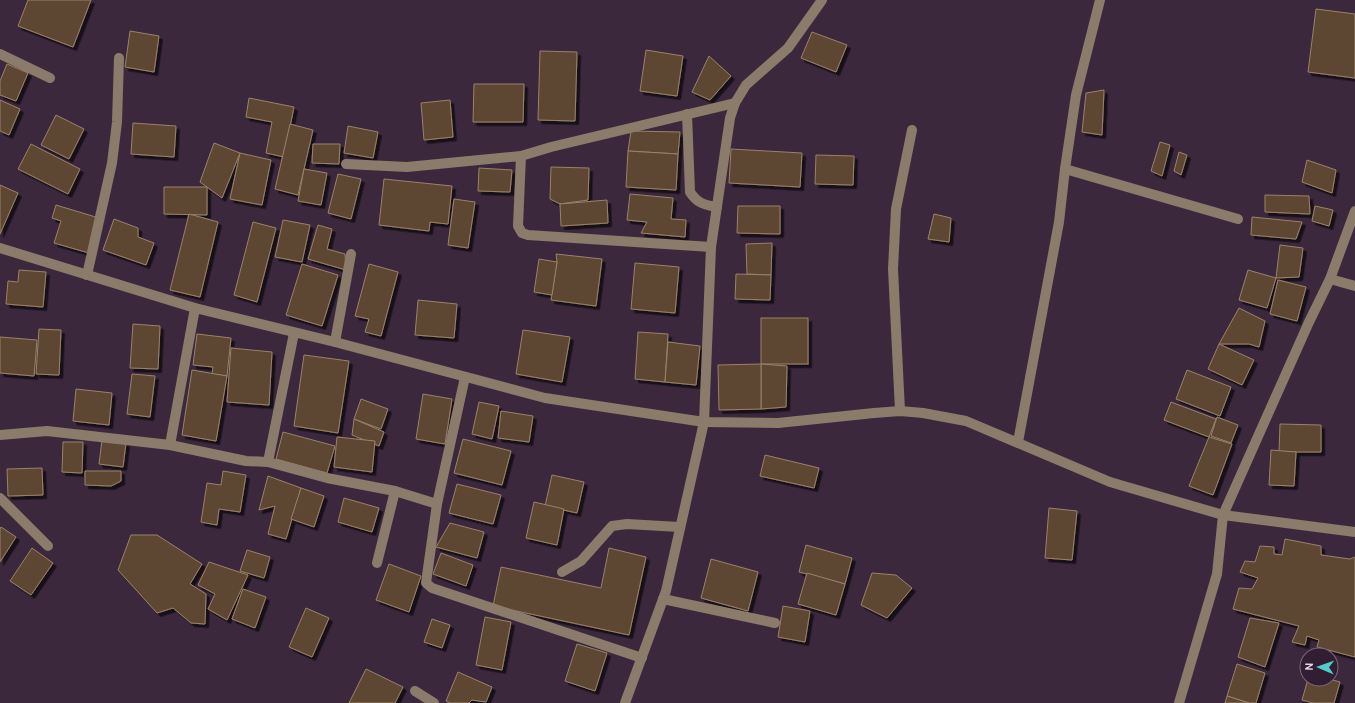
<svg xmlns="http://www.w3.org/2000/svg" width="1355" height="703" viewBox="0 0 1355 703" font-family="Overpass,sans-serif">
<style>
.building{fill:#5d4731;stroke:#9a826a;filter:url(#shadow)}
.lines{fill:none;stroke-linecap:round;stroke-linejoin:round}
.minor{stroke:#8b7b6b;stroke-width:10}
</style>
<defs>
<filter id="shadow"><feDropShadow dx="3.5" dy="3.5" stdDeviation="0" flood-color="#0009"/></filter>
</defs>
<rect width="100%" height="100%" fill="#3b283d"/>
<g class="building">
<path d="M28,0h63l-18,47 -55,-21z"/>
<path d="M1316,9l39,5v64l-47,-6z"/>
<path d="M130,31l29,5 -5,36 -29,-5z"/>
<path d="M812,32l35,13 -11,27 -35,-14z"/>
<path d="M646,50l37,6 -6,40 -37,-5z"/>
<path d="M540,51l37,1 -2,69 -37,-1z"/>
<path d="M709,56l22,20 -21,24 -18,-8z"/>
<path d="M7,64l21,9 -12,28 -16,-6v-14z"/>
<path d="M474,84h50l-1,38h-50z"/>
<path d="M1104,90l-2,45 -20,-3 4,-39z"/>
<path d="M249,98l45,9 -10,50 -18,-4 6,-31 -26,-5z"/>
<path d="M0,100l20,9 -11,26 -9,-4z"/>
<path d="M450,100l3,37 -29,3 -3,-37z"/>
<path d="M56,115l28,14 -15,30 -28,-14z"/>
<path d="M133,123l43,3 -2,31 -43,-3z"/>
<path d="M290,124l23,6 -15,65 -23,-6z"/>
<path d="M348,126l30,6 -5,26 -29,-5z"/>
<path d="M631,131l49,1 -2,22 -50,-3z"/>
<path d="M1160,142l10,3 -8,31 -11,-5z"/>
<path d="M214,143l26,10 -18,45 -22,-16z"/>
<path d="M31,144l49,25 -12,25 -50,-25z"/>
<path d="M313,144h27l-1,20 -27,-1z"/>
<path d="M731,149l71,4 -2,34 -71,-4z"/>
<path d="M628,151l50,3 -2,36 -50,-3z"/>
<path d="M1179,152l8,3 -6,20 -7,-4z"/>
<path d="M240,153l31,7 -9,45 -32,-6z"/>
<path d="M816,155l38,1 -1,29 -38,-1z"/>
<path d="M1307,160l29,10 -4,23 -30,-11z"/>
<path d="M551,167l38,1 -1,32 -28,4 -10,-5z"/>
<path d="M479,168l33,2 -2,22 -32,-1z"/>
<path d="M304,169l23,4 -6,32 -23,-4z"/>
<path d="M338,174l23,5 -10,40 -23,-6z"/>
<path d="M384,179l68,7 -4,38 -18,-2 -1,9 -50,-6z"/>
<path d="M0,185l18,8 -18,41z"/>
<path d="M164,187h43v28l-43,-1z"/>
<path d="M630,194l43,4 -2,21 15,1 -1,17 -44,-4 6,-11 -20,-2z"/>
<path d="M1265,195l44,1 1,18 -45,-2z"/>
<path d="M454,199l21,3 -7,46 -20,-3z"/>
<path d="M607,200l1,23 -47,3 -1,-22z"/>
<path d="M56,205l43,13 -10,35 -35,-10 7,-22 -9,-3z"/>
<path d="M738,206h42v28l-43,-1z"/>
<path d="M1315,206l18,4 -4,16 -17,-5z"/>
<path d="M189,214l29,8 -18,75 -30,-7z"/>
<path d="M934,214l17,4 -2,24 -21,-3z"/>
<path d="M1252,217l50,5 -6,17 -45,-4z"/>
<path d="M114,219l24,9v9l16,6 -8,22 -43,-15z"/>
<path d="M283,220l27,5 -8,37 -27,-5z"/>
<path d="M253,222l23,6 -19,74 -23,-7z"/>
<path d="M318,225l14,4 -5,20 18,5 1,16 -38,-11z"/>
<path d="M772,243l-1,32 -24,-1 -1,-30z"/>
<path d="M1280,245l23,3 -4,29 -23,1z"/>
<path d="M556,254l46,5 -6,47 -45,-6 6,-38z"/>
<path d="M539,259l18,3 -5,33 -18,-3z"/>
<path d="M635,263l44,4 -4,46 -44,-4z"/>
<path d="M302,264l36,11 -16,51 -36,-11z"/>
<path d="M369,264l29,8 -17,64 -16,-4 4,-13 -14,-3z"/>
<path d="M19,270l27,2 -3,35 -37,-3 2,-23 10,1z"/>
<path d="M1248,270l28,8 -9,30 -28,-8z"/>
<path d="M736,274l35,1 -1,25 -35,-1z"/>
<path d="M1278,280l28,7 -9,34 -27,-7z"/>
<path d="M418,300l39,4 -3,34 -39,-3z"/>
<path d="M1239,308l26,13 -6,26 -10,-3h-30z"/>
<rect x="761" y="318" width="47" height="46"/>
<path d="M133,324l27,2 -2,43 -28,-1z"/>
<path d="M39,329l22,1 -2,45 -23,-1z"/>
<path d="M523,330l47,7 -8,45 -46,-8z"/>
<path d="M638,332l30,2 -3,48 -30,-3z"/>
<path d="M197,334l34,4 -4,38 -15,-2 1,-7 -20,-2z"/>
<path d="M0,337l37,3 -3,36 -34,-3z"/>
<path d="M668,342l32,4 -4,39 -31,-3z"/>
<path d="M1219,344l35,16 -12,25 -34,-16z"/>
<path d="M231,348l41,4 -3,53 -42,-3z"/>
<path d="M304,355l45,6 -11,72 -44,-7z"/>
<path d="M761,364l26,2 -1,41 -25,2z"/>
<path d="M761,364v45l-42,1 -1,-45z"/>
<path d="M192,370l35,6 -11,65 -34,-6z"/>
<path d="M1187,370l44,17 -11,29 -44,-17z"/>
<path d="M132,374l23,2 -5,41 -23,-3z"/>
<path d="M76,389l36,4 -3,32 -36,-4z"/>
<path d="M423,394l29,5 -7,45 -29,-5z"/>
<path d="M361,399l27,10 -7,20 -27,-10z"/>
<path d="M479,402l20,4 -7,33 -20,-5z"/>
<path d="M1171,402l45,17 -7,18 -45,-17z"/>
<path d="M501,411l32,5 -4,26 -31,-4z"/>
<path d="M1217,417l21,8 -7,18 -20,-7z"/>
<path d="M354,419l30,13 -5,14 -27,-11z"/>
<path d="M1280,424l41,1v27h-42z"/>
<path d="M283,432l52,14 -8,27 -51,-14z"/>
<path d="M337,437l38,4 -3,31 -38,-5z"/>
<path d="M1209,437l23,7 -19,51 -24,-9z"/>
<path d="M463,439l48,12 -9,34 -48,-12z"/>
<path d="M102,440l24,3 -3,24 -24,-3z"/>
<path d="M63,442h20l-1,31 -20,-1z"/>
<path d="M1271,450l25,2 -2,34 -25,-1z"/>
<path d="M765,455l54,13 -5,20 -54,-12z"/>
<path d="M42,468l1,27 -35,1 -1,-27z"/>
<path d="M85,471h36v10l-10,5 -26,-1z"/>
<path d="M223,471l23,4 -6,37 -21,-3 -2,16 -16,-3 6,-39 14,2z"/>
<path d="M552,475l32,7 -7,31 -32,-7z"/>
<path d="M268,476l33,12 -15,51 -18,-5 7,-28 -16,4z"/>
<path d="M457,484l44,11 -8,29 -44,-11z"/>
<path d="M301,488l23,8 -10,31 -23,-8z"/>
<path d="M344,498l35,10 -7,24 -34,-10z"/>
<path d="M534,502l30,7 -7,36 -31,-7z"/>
<path d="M1049,508l28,3 -5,49 -27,-2z"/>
<path d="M450,523l34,9 -7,26 -41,-11z"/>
<path d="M1,527l15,10 -16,25v-33z"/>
<path d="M131,535h26l45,29 -12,20 16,10 -1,30 -14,-1 -18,-15 -16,5 -39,-43z"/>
<path d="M1285,539l36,7v9l29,4 5,-2v100l-38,-10 2,-7 -12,-4 -2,9 -13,-3 7,-16 -66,-17 6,-21 13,1 6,-11 -18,-6 5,-11 10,1 5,-16 14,1v7l8,1z"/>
<path d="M806,545l46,13 -7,26 -46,-12z"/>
<path d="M32,548l21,15 -22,32 -21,-14z"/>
<path d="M609,548l37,9 -17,78 -136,-29 8,-39 100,21z"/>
<path d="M247,550l23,7 -6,21 -24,-7z"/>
<path d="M441,553l32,12 -7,21 -33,-12z"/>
<path d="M711,559l47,13 -10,39 -47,-13z"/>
<path d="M209,562l39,13 -21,45 -19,-11 7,-15 -17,-9z"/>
<path d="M389,564l32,12 -12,36 -33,-12z"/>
<path d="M807,573l38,11 -9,31 -38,-11z"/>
<path d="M872,573l24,2 16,13 -25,30 -26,-13z"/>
<path d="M243,589l23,8 -11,31 -23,-9z"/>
<path d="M783,606l27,5 -5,31 -27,-5z"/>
<path d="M306,608l23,10 -17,39 -23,-10z"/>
<path d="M485,617l26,5 -9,48 -26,-5z"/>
<path d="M1250,618l29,5 -14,44 -27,-10z"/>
<path d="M432,619l18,6 -8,23 -18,-6z"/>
<path d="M577,644l30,9 -12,38 -30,-10z"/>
<path d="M1237,664l28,9 -9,30h-7l-22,-7z"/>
<path d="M366,669l37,18 -8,16h-46z"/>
<path d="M458,672l34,15 -6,15 -14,-2 -3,3h-19l-4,-2z"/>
<path d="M1308,679h21l11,3 -6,21h-21l-11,-3z"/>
<path d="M1227,696l22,7h-24z"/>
</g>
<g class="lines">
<g class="minor">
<path d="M822,0l-34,48 -42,37 -11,18 -5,15 -19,129 -7,175 74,1 96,-10 26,-2 23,2 43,8 144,61 113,33 -6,59 -38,129"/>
<path d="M0,54l50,24"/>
<path d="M687,114l3,78c7,11 14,13 27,15"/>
<path d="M346,164l61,3 114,-11"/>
<path d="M1065,169l173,50"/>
<path d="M1355,211l-25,68 -21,43 -86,193 132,17"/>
<path d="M711,247l-183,-12 -6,-2 -4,-7 3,-70 30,-9 184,-44"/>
<path d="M0,248l195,60 140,34 210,56 159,24 -38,169 -41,112"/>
<path d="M87,275l25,-112 5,-41 2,-64"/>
<path d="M1330,279l25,7"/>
<path d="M335,342l16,-88"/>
<path d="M465,377l-28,127 -11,79 6,5 210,70"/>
<path d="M900,411l-7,-142 3,-60 16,-79"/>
<path d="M0,435l47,-4 123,14 76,16 22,1 59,16 68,13 42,13"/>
<path d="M1018,442l41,-220 6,-53 11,-74 24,-95"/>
<path d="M170,445l25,-137"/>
<path d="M268,462l26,-129"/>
<path d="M0,498l48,48"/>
<path d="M377,563l18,-72"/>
<path d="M562,572l19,-11 31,-35 15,-2 52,3"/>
<path d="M663,599l112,24"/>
<path d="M415,691l19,12"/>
</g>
</g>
<g transform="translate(1319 667) rotate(272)"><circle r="19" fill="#311e33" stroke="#79697b"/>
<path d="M0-3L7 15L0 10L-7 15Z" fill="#54cdc8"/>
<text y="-6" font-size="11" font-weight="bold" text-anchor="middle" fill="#e5d9e7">N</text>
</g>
</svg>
